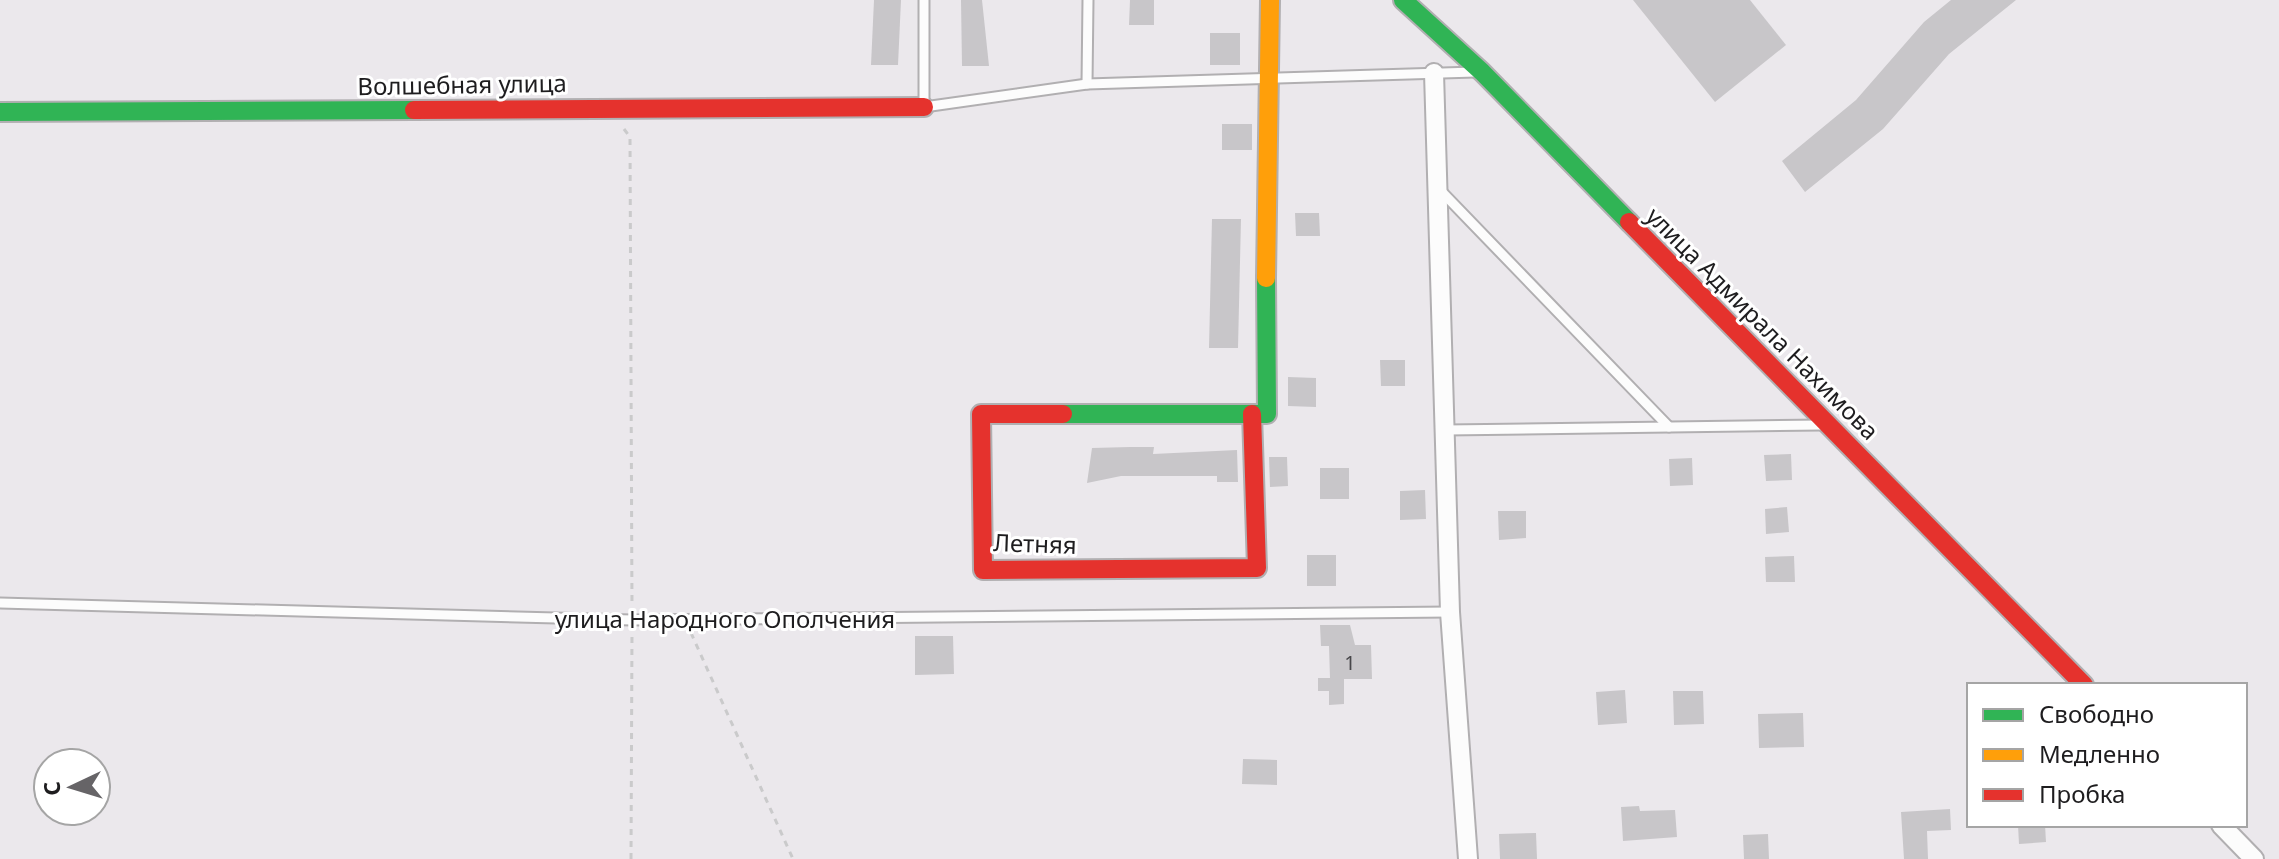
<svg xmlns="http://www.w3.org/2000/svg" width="2279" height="859" viewBox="0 0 2279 859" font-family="'Noto Sans',sans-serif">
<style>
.building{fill:#c8c6c9}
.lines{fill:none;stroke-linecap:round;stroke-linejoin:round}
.lane-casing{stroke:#b1afb1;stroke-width:13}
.street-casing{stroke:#b1afb1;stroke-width:22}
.fast-casing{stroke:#b1afb1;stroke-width:22}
.slow-casing{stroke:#b1afb1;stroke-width:22}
.jam-casing{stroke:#b1afb1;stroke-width:22}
.path{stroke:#cacacb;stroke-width:3;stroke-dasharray:6 6;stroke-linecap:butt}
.lane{stroke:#fcfcfc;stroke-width:9}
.street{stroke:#fcfcfc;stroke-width:18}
.fast{stroke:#30b455;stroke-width:18}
.slow{stroke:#ff9f0a;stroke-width:18}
.jam{stroke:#e5322d;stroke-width:18}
.labels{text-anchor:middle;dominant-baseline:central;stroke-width:6;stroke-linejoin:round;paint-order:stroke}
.number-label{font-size:20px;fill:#48474a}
.street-label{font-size:24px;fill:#1e1d1f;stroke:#fff}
</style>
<rect width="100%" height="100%" fill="#ebe8ec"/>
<g class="building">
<path d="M874,0h27l-3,65h-27z"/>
<path d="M961,0h21l7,66h-27z"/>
<path d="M1130,0h24v25h-25z"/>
<path d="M1633,0h117l36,45 -71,57z"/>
<path d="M1951,0h65l-67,54 -66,75 -78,63 -23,-31 74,-61 68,-78z"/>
<rect x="1210" y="33" width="30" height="32"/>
<rect x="1222" y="124" width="30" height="26"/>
<path d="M1295,213h24l1,23h-24z"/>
<path d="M1212,219h29l-3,129h-29z"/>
<path d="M1380,360h25v26h-24z"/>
<path d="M1288,377l28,1v29l-28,-1z"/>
<path d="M1130,447h24l-1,7 84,-4 1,32h-21v-6h-96l-34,7 5,-35z"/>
<path d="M1791,454l1,26 -26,1 -2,-26z"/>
<path d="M1269,457h18l1,29 -18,1z"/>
<path d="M1692,458l1,27 -23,1 -1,-27z"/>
<rect x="1320" y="468" width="29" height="31"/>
<path d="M1425,490l1,29 -26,1v-29z"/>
<path d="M1787,507l2,25 -23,2 -1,-25z"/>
<path d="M1498,511h28v27l-27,2z"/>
<rect x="1307" y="555" width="29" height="31"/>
<path d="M1794,556l1,26h-29l-1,-25z"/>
<path d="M1320,625h30l5,20h16l1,34h-28v25l-15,1v-14h-11v-13h12l-1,-32h-8z"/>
<path d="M915,636h38l1,38 -39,1z"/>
<path d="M1625,690l2,33 -29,2 -2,-33z"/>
<path d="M1673,691h30l1,33 -30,1z"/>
<path d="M1803,713l1,34 -45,1 -1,-34z"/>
<path d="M1243,759l34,1v25l-35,-1z"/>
<path d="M1639,806l1,5 35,-1 2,27 -54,4 -2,-34z"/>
<path d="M1950,809l1,21 -24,1 1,28h-24l-3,-47z"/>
<path d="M2018,825h27l1,17 -27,2z"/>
<path d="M1536,833l1,26h-37l-1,-25z"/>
<path d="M1768,834l1,25h-25l-1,-24z"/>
</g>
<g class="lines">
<defs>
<g id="lane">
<path d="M924,0v107l163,-23 388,-12"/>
<path d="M1087,84l1,-84"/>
<path d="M1441,191l228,236"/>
<path d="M1446,430l376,-5"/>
<path d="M0,603l632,17 818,-8"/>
</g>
<g id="street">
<path d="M1434,73l16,539 18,247"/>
<path d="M2221,825l33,34"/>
</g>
<g id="fast">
<path d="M1403,0l79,72 147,150"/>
<path d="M0,112l414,-2"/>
<path d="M1063,414h204l-1,-136"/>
</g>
<path id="slow" d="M1266,278l4,-278"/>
<g id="jam">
<path d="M414,110l510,-3"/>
<path d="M1629,222l455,463"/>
<path d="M1063,414h-82l2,156 274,-2 -5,-154"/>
</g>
</defs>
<use href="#lane" class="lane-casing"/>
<use href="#street" class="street-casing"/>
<use href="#fast" class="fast-casing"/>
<use href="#slow" class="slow-casing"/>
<use href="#jam" class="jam-casing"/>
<g class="path">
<path d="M624,129l6,8 2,470"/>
<path d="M691,633l102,226"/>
<path d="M631,859l1,-228"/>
</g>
<use href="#lane" class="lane"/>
<use href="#street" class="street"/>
<use href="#fast" class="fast"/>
<use href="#slow" class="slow"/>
<use href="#jam" class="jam"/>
</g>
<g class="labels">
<g class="number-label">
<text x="1350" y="662">1</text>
</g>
<g class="street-label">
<text transform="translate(462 84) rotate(-1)">Волшебная улица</text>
<text transform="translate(1763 323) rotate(45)">улица Адмирала Нахимова</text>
<text transform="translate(1035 543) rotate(2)">Летняя</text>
<text x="725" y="618">улица Народного Ополчения</text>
</g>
</g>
<rect x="1967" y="683" width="280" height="144" fill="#ffffff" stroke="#a5a5a5" stroke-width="2"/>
<rect x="1983" y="709" width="40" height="12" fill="#30b455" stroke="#a5a5a5" stroke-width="2"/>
<text x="2039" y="723" font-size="24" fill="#1e1d1f">Свободно</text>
<rect x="1983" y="749" width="40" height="12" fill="#ff9f0a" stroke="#a5a5a5" stroke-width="2"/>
<text x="2039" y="763" font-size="24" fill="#1e1d1f">Медленно</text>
<rect x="1983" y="789" width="40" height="12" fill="#e5322d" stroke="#a5a5a5" stroke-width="2"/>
<text x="2039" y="803" font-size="24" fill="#1e1d1f">Пробка</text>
<g transform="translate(72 787) rotate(266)"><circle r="38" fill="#ffffff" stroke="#a5a5a5" stroke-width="2"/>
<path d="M0-6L14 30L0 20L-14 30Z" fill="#666467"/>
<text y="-12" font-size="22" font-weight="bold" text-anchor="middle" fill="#1e1d1f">С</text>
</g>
</svg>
